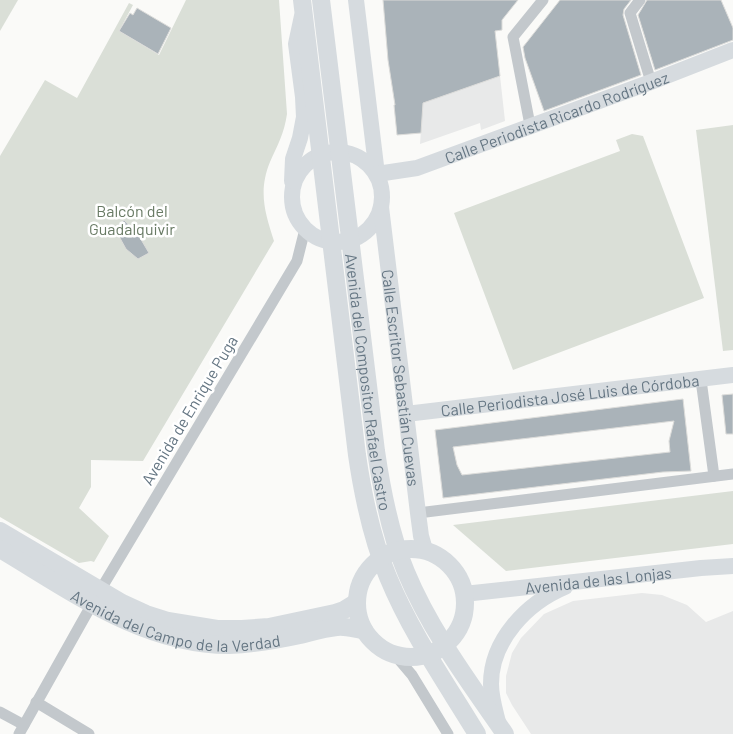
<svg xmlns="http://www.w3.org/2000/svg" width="733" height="734" viewBox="0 0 733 734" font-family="Barlow,sans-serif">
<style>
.built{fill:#e8e9e9}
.green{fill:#dadfd7}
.building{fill:#aab3b9;stroke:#dcdcda;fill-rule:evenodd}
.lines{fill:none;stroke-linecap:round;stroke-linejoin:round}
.street{stroke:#c3c8cc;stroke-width:11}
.secondary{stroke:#d6dbdf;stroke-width:16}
.primary{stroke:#d6dbdf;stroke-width:18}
.labels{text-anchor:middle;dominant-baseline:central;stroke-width:5;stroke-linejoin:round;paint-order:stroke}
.street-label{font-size:16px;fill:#657683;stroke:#fff}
.park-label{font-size:16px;fill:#687a64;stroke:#fff}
</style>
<rect width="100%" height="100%" fill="#fafaf8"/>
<g class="built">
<path d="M500,76l5,45 -24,9 -1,-7 -60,21 3,-41z"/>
<path d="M642,593l20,2 25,10 19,17 27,-11v123h-202l-19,-29 -6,-12v-17l6,-23 9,-15 23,-24 29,-13z"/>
</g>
<g class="green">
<path d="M0,0h18l-18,31z"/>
<path d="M186,0h93l8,114c-3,20 -9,30 -17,48 -12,29 -5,51 4,79l-131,220 -52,-1v27l-12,21 30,28 -15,26 -3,-1 -12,2 -79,-46v-361l45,-76 32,18 52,-95 4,2 -14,26 40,24z"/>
<path d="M733,125v225l-10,1 -27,-221z"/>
<path d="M632,134l11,2 61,162 -191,72 -59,-157 166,-62 -4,-11z"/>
<path d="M733,491v53l-227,27 -53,-46z"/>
</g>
<g class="building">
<path d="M383,0h135l-16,20v10l-7,1 5,45 -77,27 -2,30 -24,2 -3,-30h1l-7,-45z"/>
<path d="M560,0h71l-7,9 -1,6 18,60 -97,36 -19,-53 -2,-11z"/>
<path d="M647,0h74l12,28v12l-78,30 -17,-55z"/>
<path d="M137,8l34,20 -13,26 -39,-23 11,-18 3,2z"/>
<path d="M124,220l15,16 10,17 -11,6 -12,-10 -11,-20z"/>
<path d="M733,394v40h-7l-4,-39z"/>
<path d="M683,399l8,72 -28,1 -220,26 -8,-68zM674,421l-5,20 1,11 -208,23 -5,-10 -4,-18z"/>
</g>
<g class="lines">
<g class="street">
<path d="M640,0l-10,13 21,69"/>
<path d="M530,125l-17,-88 30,-37"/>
<path d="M701,380l13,96"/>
<path d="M418,513l315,-39"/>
<path d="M395,655l17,20 36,59"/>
<path d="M36,702l53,32"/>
<path d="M0,712l24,13"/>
<path d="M19,734l73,-130 205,-343 8,-32"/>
</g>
<g class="secondary">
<path d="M356,0l21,174"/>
<circle cx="337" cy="197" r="45"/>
<path id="s1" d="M377,174l40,-6 234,-86 82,-32"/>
<path d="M292,181l1,-22 7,-21 4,-21 -1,-20 -7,-53 6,-28"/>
<path id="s2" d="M381,207l37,306 3,23 4,14"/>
<path id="s3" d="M406,414l327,-39"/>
<path id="s4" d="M464,594l237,-26 32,-2"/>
<path d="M498,722c-3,-12 -7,-25 -7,-38 0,-44 36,-81 74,-97"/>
</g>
<g class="primary">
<path d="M302,0l55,455c6,41 15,84 31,122 23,56 58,106 89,157"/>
<path id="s5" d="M321,0l55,451c6,41 14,83 30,121 24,58 63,110 99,162"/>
<path d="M0,531l122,72 24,11 22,7 49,8h25l27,-2 66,-14 9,-3 13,-8"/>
<path id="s6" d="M0,549c71,42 143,96 229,96 24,-1 48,-5 71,-10 12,-3 25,-7 37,-8 9,-1 18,2 27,3"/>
<circle cx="411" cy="603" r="54"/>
</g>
</g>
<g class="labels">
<g class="street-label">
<text stroke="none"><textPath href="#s1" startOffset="189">Calle Periodista Ricardo Rodríguez</textPath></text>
<text stroke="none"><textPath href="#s2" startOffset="172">Calle Escritor Sebastián Cuevas</textPath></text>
<text stroke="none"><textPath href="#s5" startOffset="385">Avenida del Compositor Rafael Castro</textPath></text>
<text stroke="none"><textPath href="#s3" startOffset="165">Calle Periodista José Luis de Córdoba</textPath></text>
<text transform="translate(189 410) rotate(-59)">Avenida de Enrique Puga</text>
<text stroke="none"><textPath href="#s4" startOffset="135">Avenida de las Lonjas</textPath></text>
<text stroke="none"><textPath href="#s6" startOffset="194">Avenida del Campo de la Verdad</textPath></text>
</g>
<g class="park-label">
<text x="132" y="210">Balcón del<tspan x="132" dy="18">Guadalquivir</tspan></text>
</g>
</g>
</svg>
